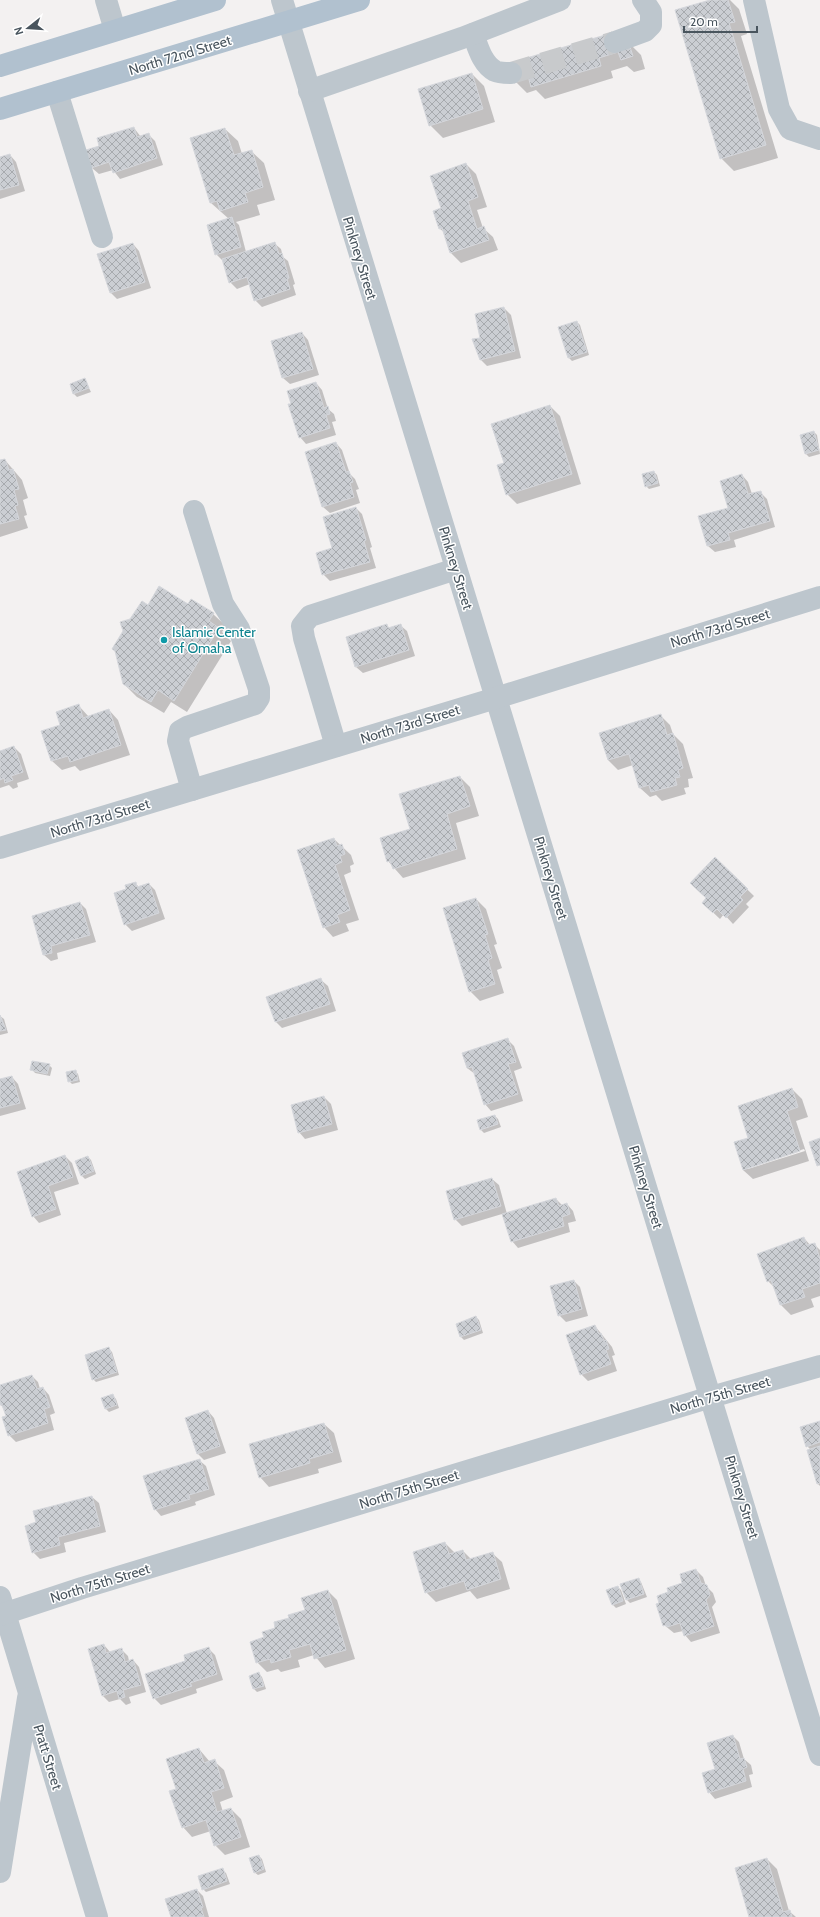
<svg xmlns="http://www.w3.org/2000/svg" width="820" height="1917" viewBox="0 0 820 1917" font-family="Cabin,sans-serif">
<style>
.shadow{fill:#0003;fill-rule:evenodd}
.building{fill:url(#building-cross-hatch);stroke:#d5d7dc}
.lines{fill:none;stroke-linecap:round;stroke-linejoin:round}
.minor-tunnel{stroke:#c8cacc;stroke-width:22;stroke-dasharray:22 11;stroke-linecap:butt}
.minor{stroke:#bdc6cd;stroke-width:22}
.major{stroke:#b1c1cf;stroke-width:22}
.culture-dot{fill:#0f9aa8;stroke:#fff;stroke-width:1.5}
.labels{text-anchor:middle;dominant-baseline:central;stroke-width:3;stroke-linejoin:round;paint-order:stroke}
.street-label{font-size:14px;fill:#49555e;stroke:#fff}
.culture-label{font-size:14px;fill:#0d838f;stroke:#fff;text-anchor:start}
</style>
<defs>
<pattern id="building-cross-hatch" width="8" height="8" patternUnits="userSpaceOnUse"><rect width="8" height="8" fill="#cbced3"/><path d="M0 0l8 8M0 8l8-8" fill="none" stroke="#a7aaae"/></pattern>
</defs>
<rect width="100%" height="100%" fill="#f3f1f1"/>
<g class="shadow">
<path d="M714,0h16l9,9 8,25 -6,2 37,122 -44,13 -13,-13z"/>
<path d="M628,42l13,13 4,14 -11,3 -7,-6 -16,5 2,7 -68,21 -9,-9 -9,3 -13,-13z"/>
<path d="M472,74l12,12 11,36 -52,16 -13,-13z"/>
<path d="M134,128l7,9 7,-3 7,7 8,24 -43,14 -7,-9 -14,4 -7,-6 -5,-17 13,-5z"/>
<path d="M225,129l13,12 4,13 9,-3 13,12 11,37 -18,5 3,10 -24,7 3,3 7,27 28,-9 7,6 2,8 5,4 7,23 -2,1 3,10 -34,12 -7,-7 -5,-16 -13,5 -7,-7 -7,-21 -7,-7 13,-35 -18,-16 -20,-64z"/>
<path d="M10,155l6,7 9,29 -25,8v-41z"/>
<path d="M466,164l10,10 11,33 -10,3 6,18 10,9 5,13 -37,13 -10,-10 -7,-21 -4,-3 2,-20z"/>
<path d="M133,244l6,7 12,37 -34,11 -7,-7z"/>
<path d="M504,308l7,7 10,43 -34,8 -7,-7z"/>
<path d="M577,322l3,3 9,30 -17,6 -3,-3z"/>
<path d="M302,333l6,7 11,35 -29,9 -7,-6 -11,-36z"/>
<path d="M85,380l6,12 -14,5 -3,-3z"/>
<path d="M316,383l6,7 6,19 6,5 2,7 -4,1 4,13 -30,9 -6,-7z"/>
<path d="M550,406l10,10 21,68 -64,20 -10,-10 -2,-30z"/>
<path d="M814,432l3,3 3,19 -11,3 -3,-3z"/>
<path d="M336,443l6,7 8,24 5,5 4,10 -3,1 4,13 -30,10 -7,-6z"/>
<path d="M5,460l17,20 6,18 -5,2 4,15 -3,1 4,12 -28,9v-76z"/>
<path d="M654,472l3,3 3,11 -11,3 -3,-3z"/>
<path d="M742,475l6,7 4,12 8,-2 7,7 8,28 -41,13 2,7 -21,5 -7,-6 -8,-29 30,-9z"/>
<path d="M356,508l6,6 10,33 -2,1 6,20 -46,13 -7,-7 11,-25z"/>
<path d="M188,605l25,9 13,12 -4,6 9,9 -44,71 -16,-10 -7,11 -27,-16 -13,-13 -8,-32 -3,-3 18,-29 17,-14z"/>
<path d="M386,625l4,3 10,-3 7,6 8,25 -52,17 -7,-6z"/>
<path d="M79,706l10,11 20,-7 9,10 12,35 -50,16 -5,-5 -13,4 -10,-9 -9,-29 18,-7z"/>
<path d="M660,715l10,10 3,9 10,10 10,34 -5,1 1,8 -5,1 2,6 -24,7 -6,-6 -6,2 -10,-9 -7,-23 -15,5 -10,-10z"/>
<path d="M14,747l7,7 8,25 -12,4 1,4 -5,2 -4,-4 -9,3v-36z"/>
<path d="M460,777l10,10 9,29 -23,7 10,36 -63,19 -15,-17 23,-31z"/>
<path d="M334,839l17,16 3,9 -4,2 1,6 -7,3 15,45 -13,4 3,7 -16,6 -9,-10z"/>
<path d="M715,858l39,38 -8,8 3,3 -16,17 -9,-10 -4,5 -17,-16 4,-5z"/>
<path d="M135,883l4,4 10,-3 6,6 10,29 -33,12 -7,-7 3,-34z"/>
<path d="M476,899l10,10 11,35 -3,1 8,23 -5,2 7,23 -24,8 -10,-10z"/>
<path d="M80,903l6,6 10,33 -39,11 1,6 -7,2 -7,-6 -11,-39z"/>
<path d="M321,980l7,6 8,25 -54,17 -6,-6 -9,-24z"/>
<path d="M0,1016l4,3 4,14 -8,2z"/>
<path d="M508,1040l6,6 8,22 -8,3 9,30 -32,10 -6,-7 -10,-30 -8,-6z"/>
<path d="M49,1065l3,3 -2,8 -15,-3 -3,-4z"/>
<path d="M75,1071l3,3 2,8 -8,2 -3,-3z"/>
<path d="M12,1077l6,7 8,25 -26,7v-36z"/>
<path d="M792,1089l10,10 6,18 -12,4 13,40 -56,18 -10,-9 6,-32zM804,1149l1,2 -57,18v-2z"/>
<path d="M324,1097l7,7 7,26 -33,9 -6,-7z"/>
<path d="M495,1116l3,3 3,8 -17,6 -3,-3 -3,-9z"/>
<path d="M65,1156l7,7 7,21 -25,8 7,23 -22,8 -6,-7 -15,-44z"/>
<path d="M88,1157l3,3 5,14 -11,5 -3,-3 -5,-15z"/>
<path d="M492,1179l7,6 8,29 49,-15 7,7 4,-2 6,7 3,10 -8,2 2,9 -52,16 -6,-7 -10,-27 -40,12 -7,-7z"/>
<path d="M804,1238l6,7 4,-1 6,6v46l-9,3 3,8 -23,8 -10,-10 -6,-17 -7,-7z"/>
<path d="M574,1281l6,6 8,29 -22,6 -7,-7z"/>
<path d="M476,1317l3,3 4,13 -19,7 -3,-3z"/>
<path d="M595,1326l17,21 3,8 -3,1 5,15 -29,10 -7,-7z"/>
<path d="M109,1349l3,3 7,23 -23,7 -3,-3z"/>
<path d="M32,1376l6,6 2,7 3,-1 6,7 6,18 -5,2 4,15 -38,12 -7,-7 -2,-18 -3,-8 -4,-5v-18z"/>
<path d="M113,1396l3,3 3,9 -10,4 -3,-3z"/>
<path d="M208,1411l6,7 12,35 -22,7 -6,-6z"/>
<path d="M820,1422v64l-2,-2 -10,-33 3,-1 -4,-4z"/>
<path d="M324,1424l10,9 8,29 -24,7 1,4 -50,14 -9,-10z"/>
<path d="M199,1460l7,6 9,29 -20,7 1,3 -35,11 -6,-7z"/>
<path d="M92,1497l7,6 7,29 -42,11 2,9 -26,7 -7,-7 4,-29z"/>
<path d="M445,1543l10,10 8,-2 8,8 21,-6 10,9 8,27 -33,10 -7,-8 -34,11 -10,-10z"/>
<path d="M696,1570l7,7 3,9 7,7 3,9 -4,5 8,26 -29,9 -6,-7 -2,-4 -9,2 -10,-8 -4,-22 10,-10 13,-9z"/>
<path d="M638,1579l3,3 6,15 -17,6 -3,-3 -6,-15z"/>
<path d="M618,1587l3,3 5,14 -10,4 -3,-3z"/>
<path d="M328,1591l9,9 18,59 -30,9 -11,-13 -16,5 2,7 -19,5 -3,-3 -11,3 -10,-10 8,-24 25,-19 16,-9z"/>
<path d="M104,1645l6,7 11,-3 7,7 1,5 4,-1 6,7 7,25 -17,5 2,6 -5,2 -6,-6 -11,3 -7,-7z"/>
<path d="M208,1648l7,7 8,25 -27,9 1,4 -36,12 -7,-7 33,-37z"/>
<path d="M259,1674l3,3 4,12 -9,3 -3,-3 -4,-13z"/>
<path d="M733,1736l6,6 5,17 7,6 2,9 -4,1 3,12 -37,12 -6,-7 7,-22z"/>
<path d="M199,1749l11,13 4,-1 10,9 9,27 -13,5 3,10 8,-3 10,10 9,28 -25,8 -10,-10 -4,-14 -19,6 -9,-10 -6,-38z"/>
<path d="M259,1856l3,3 4,13 -8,3 -4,-3z"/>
<path d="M767,1859l10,10 12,42 7,6h-46z"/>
<path d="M222,1870l4,3 4,11 -24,8 -3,-3z"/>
<path d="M197,1890l6,6 6,21h-37z"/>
</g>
<g class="building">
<path d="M710,0h18l7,22 -6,1 37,122 -46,14 -45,-149z"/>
<path d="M612,33l16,8 5,15 -12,4 -3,-8 -19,6 2,8 -70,21 -3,-11 -15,5 -4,-14 15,-5 -1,-3z"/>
<path d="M472,73l11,36 -54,17 -11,-37z"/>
<path d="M134,127l3,10 12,-4 8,25 -44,15 -4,-11 -18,6 -5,-18 13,-4 -2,-8z"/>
<path d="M225,128l9,27 18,-5 11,37 -18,6 3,9 -28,9 -3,-10 -7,2 -20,-65z"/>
<path d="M10,154l9,31 -19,5v-33z"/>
<path d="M466,163l12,34 -10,4 9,28 7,-3 5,14 -39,13 -8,-25 -3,1 -6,-18 8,-3 -11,-32z"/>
<path d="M232,217l9,30 -26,8 -8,-30z"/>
<path d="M275,242l4,12 3,-1 7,25 -2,1 3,10 -36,12 -7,-24 -18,6 -7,-24z"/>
<path d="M133,243l12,39 -35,11 -13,-39z"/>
<path d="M504,307l11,44 -35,9 -8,-21 8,-1 -5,-24z"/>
<path d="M577,321l10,31 -19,6 -10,-31z"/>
<path d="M302,332l11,37 -31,9 -11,-37z"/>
<path d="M85,378l4,10 -16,6 -3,-10z"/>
<path d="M316,382l8,26 4,-2 2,8 -4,1 4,13 -31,10 -11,-34h3l-4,-13z"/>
<path d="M550,405l22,69 -66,21 -9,-30 7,-2 -13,-39z"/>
<path d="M814,431l5,19 -14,4 -5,-19z"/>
<path d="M336,442l10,30 3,-1 4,11 -3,1 4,14 -32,10 -17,-55z"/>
<path d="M5,459l4,11 4,-1 6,20 -5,1 4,15 -3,1 4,13 -19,5v-64z"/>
<path d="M654,471l4,12 -13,4 -3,-13z"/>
<path d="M742,474l6,20 13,-3 9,30 -42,12 2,7 -23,6 -9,-30 30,-8 -8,-27z"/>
<path d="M356,507l10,33 -2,1 6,21 -48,13 -6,-22 16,-5 -9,-31z"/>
<path d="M159,586l29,18 3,-5 23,14 -5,8 10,7 -45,73 -16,-11 -7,12 -28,-18 -8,-33 -3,-2 11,-18 -3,-9 10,-3 12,-18 6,4z"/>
<path d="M387,624l1,4 13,-4 8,26 -54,17 -9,-30z"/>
<path d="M79,704l4,14 26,-9 12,36 -51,17 -2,-6 -17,5 -10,-30 19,-6 -4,-13z"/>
<path d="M661,714l6,21 6,-2 10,35 -5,2 2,7 -5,1 2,7 -26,7 -2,-7 -10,3 -10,-34 -21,6 -9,-27z"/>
<path d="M14,746l9,26 -12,4 2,4 -8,3 -1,-5 -4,2v-29z"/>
<path d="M460,776l10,30 -23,8 10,35 -64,20 -3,-8 -3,1 -7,-24 30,-9 -11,-35z"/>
<path d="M334,838l3,8 5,-2 3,10 -5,2 2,6 -7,3 15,45 -13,5 3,7 -17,6 -26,-78z"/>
<path d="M715,857l33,32 -8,8 3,3 -17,18 -9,-9 -4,4 -11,-10 4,-5 -16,-15z"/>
<path d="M136,882l1,5 12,-4 10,30 -35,12 -10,-32 12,-4 -1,-4z"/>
<path d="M476,898l12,36 -3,1 7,23 -4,2 7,24 -26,8 -26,-84z"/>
<path d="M80,902l10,33 -39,11 1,7 -9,2 -11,-39z"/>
<path d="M321,978l9,26 -55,18 -9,-25z"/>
<path d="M0,1015l6,15 -6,1z"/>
<path d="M508,1038l8,24 -8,2 10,30 -34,11 -12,-38 -5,1 -5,-15z"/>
<path d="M32,1061l18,3 -3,10 -17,-4z"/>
<path d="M76,1070l2,10 -10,2 -2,-10z"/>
<path d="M12,1076l8,27 -20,5v-29z"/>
<path d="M792,1088l6,19 -11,4 13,40 -57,19 -9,-28 14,-4 -10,-32z"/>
<path d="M324,1096l8,28 -34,9 -7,-28z"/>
<path d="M495,1115l3,9 -18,6 -3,-10z"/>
<path d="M820,1138v27l-3,1 -8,-24z"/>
<path d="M65,1155l8,22 -25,9 8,23 -24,8 -15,-45z"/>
<path d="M88,1156l6,15 -13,5 -6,-15z"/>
<path d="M492,1178l9,28 -47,14 -8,-29z"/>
<path d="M556,1198l3,8 8,-3 3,11 -8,3 2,9 -53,16 -9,-28z"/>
<path d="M804,1237l3,8 8,-2 5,16v24l-18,6 3,8 -25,8 -9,-25 -4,2 -10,-28z"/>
<path d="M574,1280l8,29 -24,7 -8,-30z"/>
<path d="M476,1316l5,14 -21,7 -4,-13z"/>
<path d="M595,1325l4,9 2,-1 3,8 2,-1 3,9 -3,1 5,14 -31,11 -14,-40z"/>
<path d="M109,1347l8,25 -25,8 -7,-25z"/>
<path d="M32,1375l5,14 6,-2 7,20 -6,2 4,14 -40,13 -6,-19 4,-1 -4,-11h-2v-20z"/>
<path d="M113,1394l4,11 -12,4 -4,-11z"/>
<path d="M208,1410l12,36 -23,8 -12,-36z"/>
<path d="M820,1421v21l-14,5 -6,-20z"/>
<path d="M324,1423l9,29 -24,7 1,4 -51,15 -10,-34z"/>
<path d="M820,1446v37l-3,1 -10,-34z"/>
<path d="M200,1459l9,30 -20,6 1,4 -36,11 -11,-34z"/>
<path d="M92,1496l8,30 -42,11 2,8 -28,8 -7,-27 11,-4 -3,-11z"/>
<path d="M445,1542l4,12 14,-4 3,10 27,-8 8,27 -34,11 -3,-9 -39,12 -12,-41z"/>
<path d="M696,1569l5,14 6,2 3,10 -4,5 8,26 -30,10 -4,-13 -13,4 -1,-2 -3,1 -7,-22 3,-1 -2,-7 11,-4 -1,-4 15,-5 -2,-9z"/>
<path d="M639,1578l5,16 -18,6 -6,-16z"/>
<path d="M618,1586l5,15 -11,4 -6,-15z"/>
<path d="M328,1590l18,60 -32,9 -4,-15 -21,6 2,7 -20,6 -1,-4 -14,4 -6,-21 14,-5 -2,-5 13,-4 -1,-6 15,-4 -1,-3 17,-5 -4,-12z"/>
<path d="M104,1644l2,9 16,-5 3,14 8,-3 8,26 -18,5 2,7 -6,2 -2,-8 -15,5 -14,-47z"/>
<path d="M209,1647l8,27 -27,9 2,3 -39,13 -8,-25 40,-13 -1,-6z"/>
<path d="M259,1672l5,14 -11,3 -4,-13z"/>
<path d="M733,1735l7,24 4,-1 3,9 -4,2 3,12 -38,12 -6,-20 13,-4 -8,-26z"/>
<path d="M199,1748l5,15 11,-4 9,29 -13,4 6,20 14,-4 10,29 -27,9 -8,-26 -24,8 -13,-37 7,-2 -10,-30z"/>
<path d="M259,1855l5,14 -10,4 -5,-15z"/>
<path d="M767,1858l16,54 7,-2 2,7h-43l-14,-49z"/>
<path d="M223,1868l4,13 -25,9 -4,-14z"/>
<path d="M197,1889l6,18 -2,1 3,9h-33l-6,-18z"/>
</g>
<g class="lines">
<path class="minor-tunnel" d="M511,73l104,-31"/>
<g class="minor">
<path d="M106,0l9,30"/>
<path d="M282,0l538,1755"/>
<path d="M754,0l25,109 11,20 30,10"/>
<path d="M473,34c5,13 9,30 22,37 4,2 11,2 16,2"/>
<path d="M615,42l30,-11 6,-6v-13l-8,-12"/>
<path d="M309,91l153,-53 98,-38"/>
<path d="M57,92l45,145"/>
<path d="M336,746l-32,-108 -2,-12 8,-10 146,-47"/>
<path d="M192,790l-14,-49 2,-10 7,-4 68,-23 4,-6v-9l-20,-60 -16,-25 -29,-93"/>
<path d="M0,848l496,-150 324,-101"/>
<path d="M0,1597l97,320"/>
<path d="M0,1615l82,-27 629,-191 109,-31"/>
<path d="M0,1872l28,-174"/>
</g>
<g class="major">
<path d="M0,66l215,-66"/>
<path d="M0,109l359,-109"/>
</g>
</g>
<circle class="culture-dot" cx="164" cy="640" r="4"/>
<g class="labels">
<g class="street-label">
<text transform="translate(180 55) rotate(-17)">North 72nd Street</text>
<text transform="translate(360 258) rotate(73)">Pinkney Street</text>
<text transform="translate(456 568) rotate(73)">Pinkney Street</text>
<text transform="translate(720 628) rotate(-17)">North 73rd Street</text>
<text transform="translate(410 724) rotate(-17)">North 73rd Street</text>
<text transform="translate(100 818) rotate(-17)">North 73rd Street</text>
<text transform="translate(551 878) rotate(73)">Pinkney Street</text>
<text transform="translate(646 1187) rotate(73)">Pinkney Street</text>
<text transform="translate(720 1395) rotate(-16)">North 75th Street</text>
<text transform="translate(409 1489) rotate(-17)">North 75th Street</text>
<text transform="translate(742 1497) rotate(73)">Pinkney Street</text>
<text transform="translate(100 1583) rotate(-17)">North 75th Street</text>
<text transform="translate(48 1757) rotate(73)">Pratt Street</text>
</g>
<g class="culture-label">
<text x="172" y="632">Islamic Center<tspan x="172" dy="16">of Omaha</tspan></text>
</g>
</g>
<g transform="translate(28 28) rotate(253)" stroke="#ffffff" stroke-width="3" paint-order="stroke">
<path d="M0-3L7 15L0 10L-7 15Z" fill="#49555e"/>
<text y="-6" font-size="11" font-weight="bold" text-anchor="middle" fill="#49555e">N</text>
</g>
<path d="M684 26v6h73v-6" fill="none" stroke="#49555e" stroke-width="2"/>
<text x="690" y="26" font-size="12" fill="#49555e" stroke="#ffffff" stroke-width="3" paint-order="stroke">20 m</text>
</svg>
